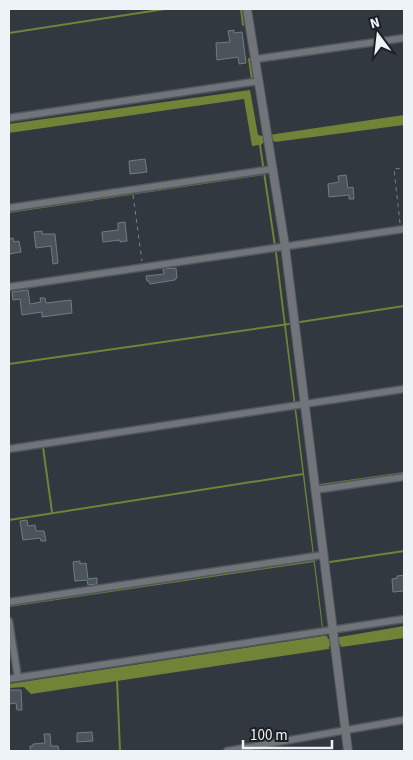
<svg xmlns="http://www.w3.org/2000/svg" width="413" height="760" viewBox="0 0 413 760" font-family="'Source Sans 3',sans-serif">
<style>
.water{fill:#708336}
.lines{fill:none;stroke-linecap:round;stroke-linejoin:round}
.stream{stroke:#708336;stroke-width:2}
.building{fill:#4b535b;stroke:#727b84}
.minor-casing{stroke:#4f565d;stroke-width:9}
.tertiary-casing{stroke:#4f565d;stroke-width:10}
.path{stroke:#7b8188;stroke-width:1;stroke-dasharray:4 4;stroke-linecap:butt}
.minor{stroke:#717579;stroke-width:6}
.tertiary{stroke:#717579;stroke-width:8}
</style>
<rect width="100%" height="100%" fill="#313840"/>
<path class="water" d="M250,90l8,45 4,1 142,-21v10l-129,17v-1l-12,2 -2,2 16,108 47,383h3l1,3 76,-13v12l-63,9 -1,-3 -11,2v3l-298,45 -7,-7 -15,1v-4l314,-48 -48,-383 -16,-108 -7,1 -8,-47 -235,34v-9z"/>
<g class="lines">
<g class="stream">
<path d="M241,9l2,16"/>
<path d="M9,33l156,-24"/>
<path d="M249,59l3,20"/>
<path d="M9,212l255,-38"/>
<path d="M300,322l104,-16"/>
<path d="M9,364l280,-40"/>
<path d="M43,447l9,65"/>
<path d="M320,485l84,-12"/>
<path d="M9,520l294,-46"/>
<path d="M330,562l74,-11"/>
<path d="M9,606l305,-45"/>
<path d="M117,679l3,72"/>
</g>
</g>
<g class="building">
<path d="M234,30v3l8,-1 4,31 -7,1 -1,-7 -21,3 -1,-17 14,-1 -2,-11z"/>
<path d="M145,159l2,13 -17,2 -1,-13z"/>
<path d="M346,175l2,13 5,-1 1,12h-5v-4l-20,2 -1,-13 11,-2 -1,-6z"/>
<path d="M125,222l2,19 -7,1v-2l-17,2 -1,-10 16,-2v-7z"/>
<path d="M42,231v3h13l3,29 -5,1 -2,-18 -15,2 -2,-16z"/>
<path d="M13,238l1,4 5,-1 2,11 -12,2v-15z"/>
<path d="M176,268l1,10 -2,1v1l-25,4 -1,-3h-2l-1,-5 18,-2 -1,-5z"/>
<path d="M28,290l2,14 11,-2 -1,-4h5l1,5 25,-3 1,13 -30,4v-5l-20,3 -2,-16 -7,1 -1,-8z"/>
<path d="M27,520l1,6 7,-1 1,6h8l2,10h-5l-1,-3 -17,2 -3,-19z"/>
<path d="M80,561v3l6,-1 2,16 9,-1v6l-9,1 -1,-5 -12,1 -2,-19z"/>
<path d="M404,575v16l-11,1 -1,-13 5,-1v-2z"/>
<path d="M9,690h12l1,20h-5l-1,-7 -7,1z"/>
<path d="M92,732l1,9 -16,1v-9z"/>
<path d="M44,734h6l1,12h7l1,5h-29v-5h3v-2l12,-1z"/>
</g>
<g class="lines">
<defs>
<g id="minor">
<path d="M256,59l148,-21"/>
<path d="M9,118l250,-37"/>
<path d="M9,208l264,-39"/>
<path d="M9,287l395,-58"/>
<path d="M9,449l395,-60"/>
<path d="M315,490l89,-13"/>
<path d="M9,602l314,-47"/>
<path d="M9,621l9,57"/>
<path d="M9,679l395,-60"/>
<path d="M227,751l177,-31"/>
</g>
<path id="tertiary" d="M247,9l38,237 63,505"/>
</defs>
<use href="#minor" class="minor-casing"/>
<use href="#tertiary" class="tertiary-casing"/>
<g class="path">
<path d="M133,195l9,66"/>
<path d="M400,223l-6,-54 10,-1"/>
</g>
<use href="#minor" class="minor"/>
<use href="#tertiary" class="tertiary"/>
</g>
<rect width="413" height="760" fill="none" stroke="#eef3f8" stroke-width="20"/>
<g transform="translate(378 35) rotate(345)" stroke="#1c1f23" stroke-width="4" paint-order="stroke">
<path d="M0-4L9 19L0 12L-9 19Z" fill="#eef3f8"/>
<text y="-8" font-size="14" font-weight="bold" text-anchor="middle" fill="#eef3f8">N</text>
</g>
<path d="M243 740v8h89v-8" fill="none" stroke="#eef3f8" stroke-width="2.5"/>
<text x="250" y="740" font-size="15" fill="#eef3f8" stroke="#1c1f23" stroke-width="4" paint-order="stroke">100 m</text>
</svg>
